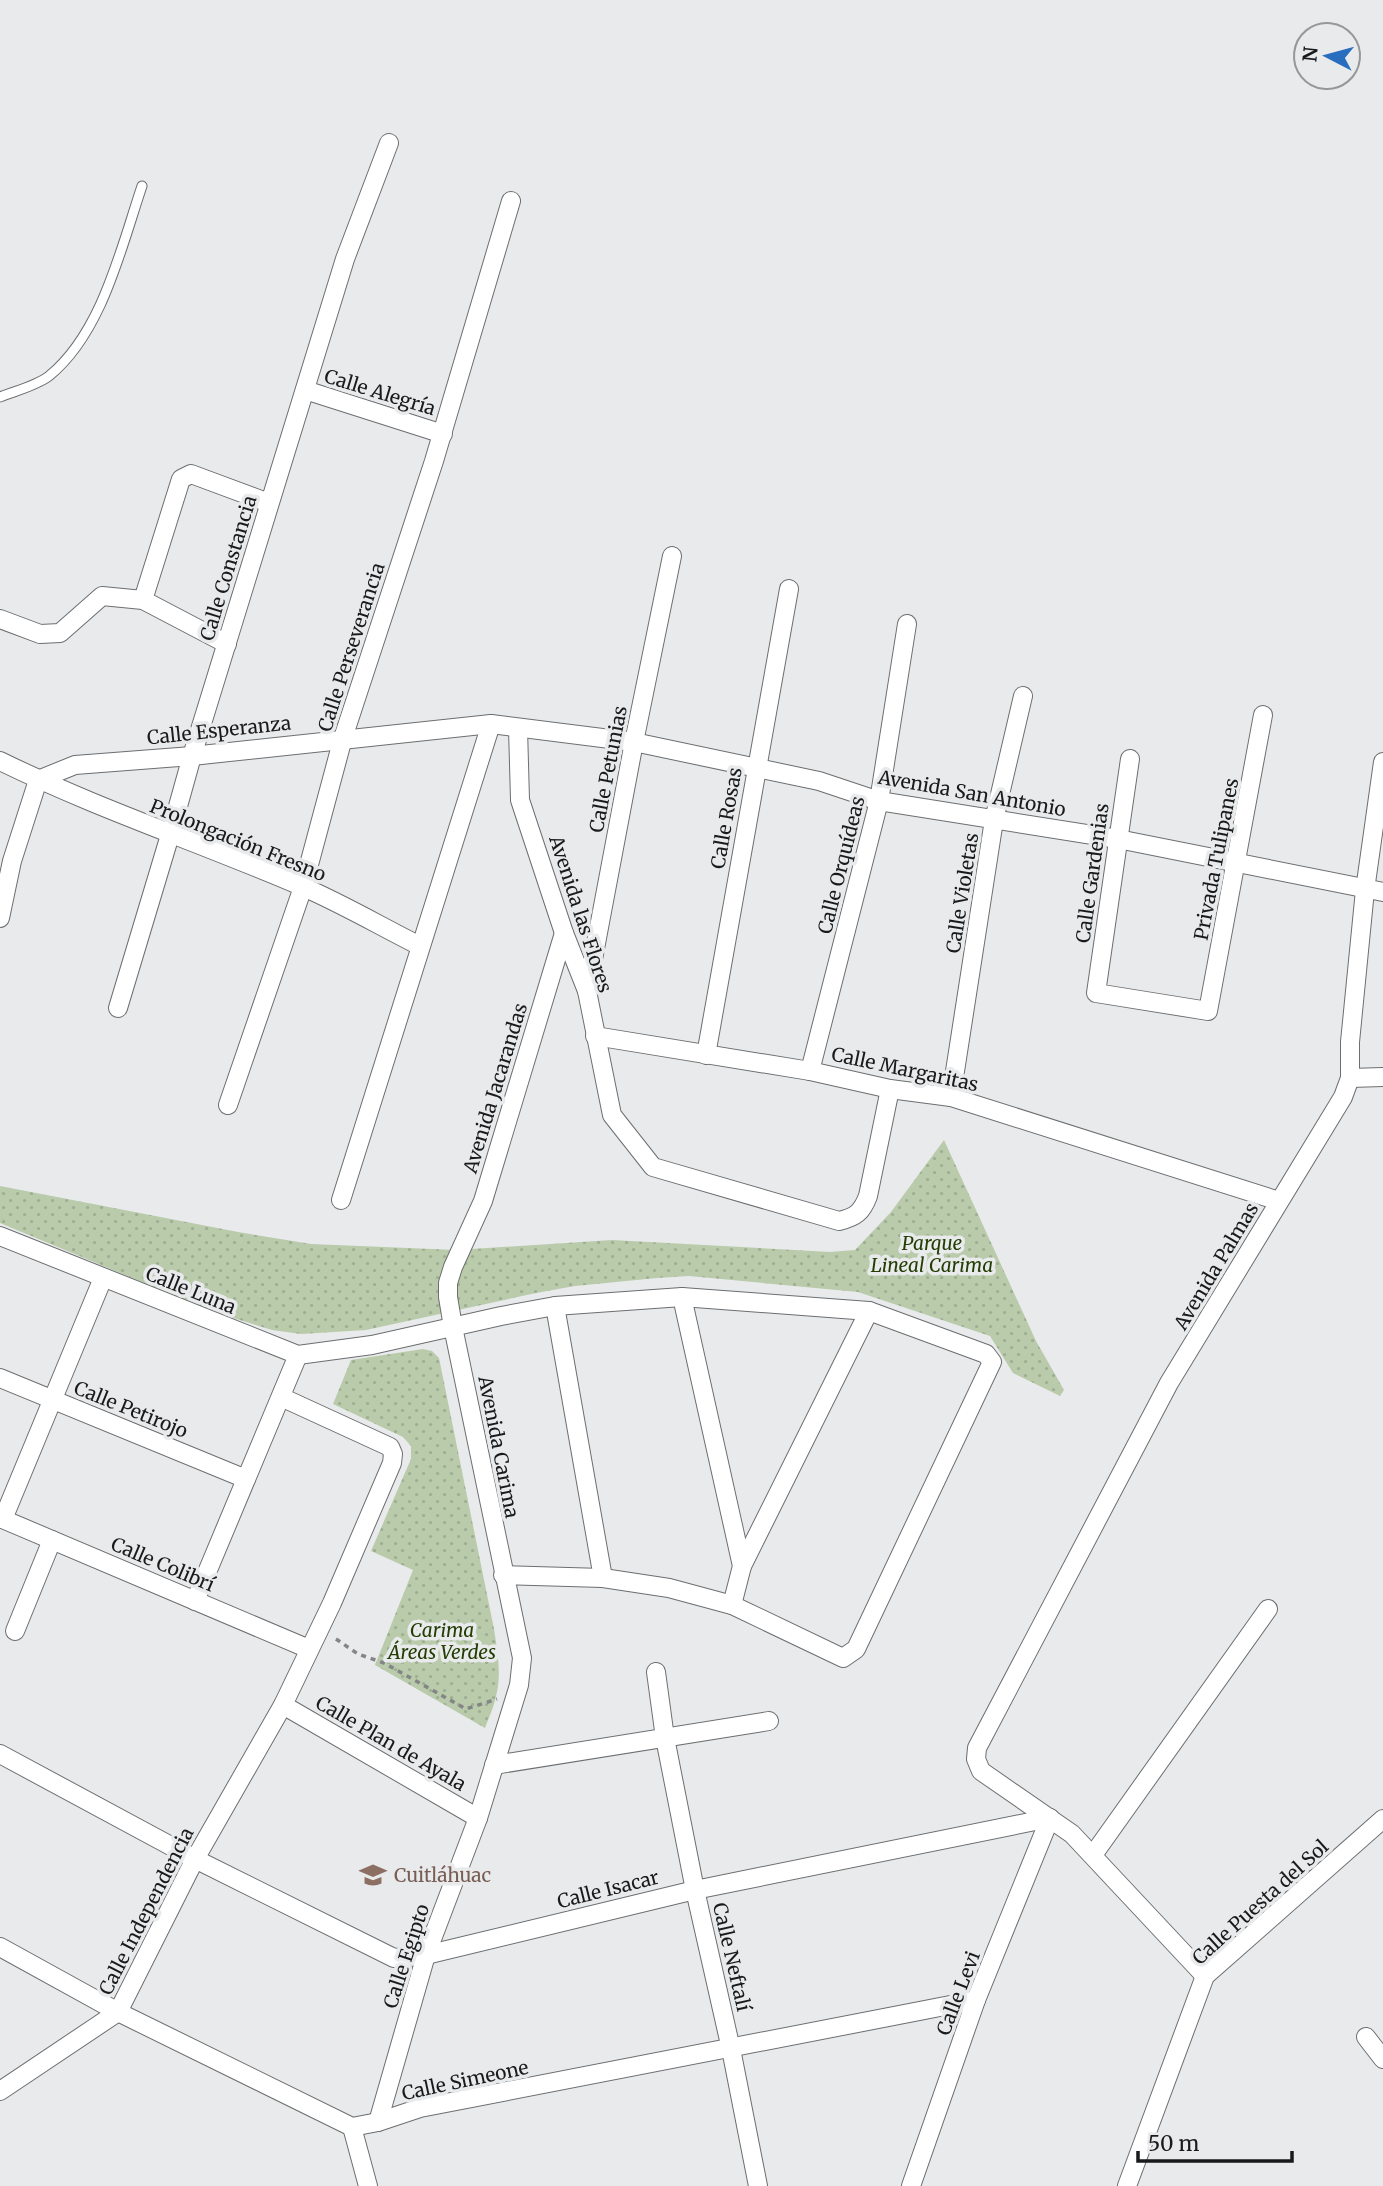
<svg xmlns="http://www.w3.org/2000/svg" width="1383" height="2186" viewBox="0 0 1383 2186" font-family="Merriweather,serif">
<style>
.park{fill:url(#park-dots)}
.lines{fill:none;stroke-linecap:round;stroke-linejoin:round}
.service-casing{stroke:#6c6e70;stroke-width:11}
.minor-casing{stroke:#6c6e70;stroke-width:20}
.path{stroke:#838586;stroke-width:3.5;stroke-dasharray:5 5;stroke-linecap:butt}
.service{stroke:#fff;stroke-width:9}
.minor{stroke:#fff;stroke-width:18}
.labels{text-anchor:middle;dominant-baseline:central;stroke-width:7;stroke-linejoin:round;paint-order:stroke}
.street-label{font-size:19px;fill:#191a1b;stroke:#e8eaec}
.park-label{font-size:19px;font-style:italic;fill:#243d02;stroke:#e8eaec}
.education-label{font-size:19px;fill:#785e54;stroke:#e8eaec;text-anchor:start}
</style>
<defs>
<pattern id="park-dots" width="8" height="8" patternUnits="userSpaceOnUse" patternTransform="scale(1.75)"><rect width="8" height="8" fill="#b9cbaa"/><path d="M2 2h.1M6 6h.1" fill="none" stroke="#9eae92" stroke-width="1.8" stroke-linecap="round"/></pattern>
</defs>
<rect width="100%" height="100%" fill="#e8eaec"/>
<g class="park">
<path d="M944,1140l92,201 28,49 -4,6 -47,-23 -23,-37 -132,-44 -169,-16 -32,2 -82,8 -39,7 -170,37 -65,4 -29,-4 -58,-18 -214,-89v-37l238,46 73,12 145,6 156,-10 218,12 25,-2 36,-38z"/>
<path d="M423,1349l9,2 7,7 55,271c3,21 8,45 2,67 -2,11 -7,21 -11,32l-110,-63 38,-95 -42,-19 40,-92v-13l-8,-9 -70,-33 18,-44z"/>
</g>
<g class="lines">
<defs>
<path id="service" d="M0,397c15,-6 36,-11 49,-21 53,-43 72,-128 93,-190"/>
<g id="minor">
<path d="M305,390l138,44"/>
<path d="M143,600l38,-121 10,-5 78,29"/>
<path d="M0,619l40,15 20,-1 42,-37 41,4 84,44"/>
<path d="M518,728l2,72 44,133 23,58 25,124 41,52 186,54c17,-4 23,-9 29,-25l22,-107"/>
<path d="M1130,759l-34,234 112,18 55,-296"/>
<path d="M0,761c98,48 201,82 301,125 40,17 79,40 119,60"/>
<path d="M38,780l37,-15 117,-9 299,-32 143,18 185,39 60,20 239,38 265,53"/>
<path d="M0,918l12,-57 26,-81"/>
<path d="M587,991l47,-249 38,-186"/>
<path d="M118,1008l52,-173 22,-79 153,-497 44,-116"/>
<path d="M595,1036l215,35 80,18 61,8 328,104"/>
<path d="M706,1055l83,-466"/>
<path d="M810,1071l69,-270 28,-177"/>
<path d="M1350,1078l33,-1"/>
<path d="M951,1097l43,-277 29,-124"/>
<path d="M228,1105l75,-218 40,-149 91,-277 77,-260"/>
<path d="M341,1200l150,-476"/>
<path d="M0,1236l298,119 74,-10 129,-29 54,-10 127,-9 187,14 117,43 6,8 -136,287 -13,9 -111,-53 -63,-17 -66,-10 -100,-3"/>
<path d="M682,1297l60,269 -10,39"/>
<path d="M555,1306l48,272"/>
<path d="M0,1378l246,101"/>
<path d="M0,1518l309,131"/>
<path d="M3,1519l100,-241"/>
<path d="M742,1566l127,-255"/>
<path d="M195,1601l103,-246"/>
<path d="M15,1631l37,-91"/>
<path d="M656,1672l9,66 30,152 36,159 27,137"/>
<path d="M283,1705l195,113"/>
<path d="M0,1754l195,105 199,99 32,-3 269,-65 355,-72"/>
<path d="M494,1765l275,-44"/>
<path d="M1093,1855l175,-246"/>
<path d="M0,1947l118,65 234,115 26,-5 42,-14 556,-108"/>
<path d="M1205,1976l-133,-142 -91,-63 -5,-12 1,-11 192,-365 174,-286 7,-19v-36l15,-152 18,-128"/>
<path d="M1366,2037l17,22"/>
<path d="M0,2091l118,-79 77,-153 88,-154 49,-102 60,-140 1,-9 -3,-7 -109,-50"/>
<path d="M378,2122l48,-167 52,-137 41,-133 3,-27 -69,-331 -5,-30v-14l5,-16 30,-66 81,-268"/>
<path d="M352,2127l16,59"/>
<path d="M911,2186l65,-186 74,-182"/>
<path d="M1127,2186l78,-210 178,-157"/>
</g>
</defs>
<use href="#service" class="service-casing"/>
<use href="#minor" class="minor-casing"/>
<path class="path" d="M336,1639l22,15 26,9 82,46 31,-10"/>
<use href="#service" class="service"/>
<use href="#minor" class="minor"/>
</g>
<defs>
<symbol id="school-bare" viewBox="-9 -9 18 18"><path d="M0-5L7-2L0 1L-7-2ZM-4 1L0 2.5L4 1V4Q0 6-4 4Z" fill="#8d6e63" stroke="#e8eaec" stroke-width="2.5" paint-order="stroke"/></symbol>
</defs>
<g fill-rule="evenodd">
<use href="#school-bare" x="354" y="1856" width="38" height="38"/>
</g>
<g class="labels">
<g class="street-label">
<text transform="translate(380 392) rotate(17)">Calle Alegría</text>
<text transform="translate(228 568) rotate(-73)">Calle Constancia</text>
<text transform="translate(351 647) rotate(-72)">Calle Perseverancia</text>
<text transform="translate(219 730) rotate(-6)">Calle Esperanza</text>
<text transform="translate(608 769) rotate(-79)">Calle Petunias</text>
<text transform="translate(972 793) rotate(10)">Avenida San Antonio</text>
<text transform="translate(726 818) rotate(-80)">Calle Rosas</text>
<text transform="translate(238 840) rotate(22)">Prolongación Fresno</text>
<text transform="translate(1216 859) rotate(-79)">Privada Tulipanes</text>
<text transform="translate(841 865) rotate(-76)">Calle Orquídeas</text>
<text transform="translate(1092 873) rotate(-82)">Calle Gardenias</text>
<text transform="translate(962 893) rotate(-81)">Calle Violetas</text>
<text transform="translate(581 914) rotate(72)">Avenida las Flores</text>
<text transform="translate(905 1069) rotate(12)">Calle Margaritas</text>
<text transform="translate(495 1088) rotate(-73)">Avenida Jacarandas</text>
<text transform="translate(1216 1266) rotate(-59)">Avenida Palmas</text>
<text transform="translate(191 1290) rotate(22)">Calle Luna</text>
<text transform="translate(131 1409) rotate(22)">Calle Petirojo</text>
<text transform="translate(499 1447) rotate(79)">Avenida Carima</text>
<text transform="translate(163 1564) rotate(23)">Calle Colibrí</text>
<text transform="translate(391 1743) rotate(30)">Calle Plan de Ayala</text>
<text transform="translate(608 1889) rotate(-14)">Calle Isacar</text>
<text transform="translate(1260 1902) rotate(-42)">Calle Puesta del Sol</text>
<text transform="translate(146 1911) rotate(-63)">Calle Independencia</text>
<text transform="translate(406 1956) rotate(-72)">Calle Egipto</text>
<text transform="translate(732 1957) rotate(77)">Calle Neftalí</text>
<text transform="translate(958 1993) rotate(-69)">Calle Levi</text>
<text transform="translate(465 2080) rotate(-12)">Calle Simeone</text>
</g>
<g class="park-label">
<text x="932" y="1243">Parque<tspan x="932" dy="22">Lineal Carima</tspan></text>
<text x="442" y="1630">Carima<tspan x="442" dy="22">Áreas Verdes</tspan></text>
</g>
<g class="education-label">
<text x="394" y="1875">Cuitláhuac</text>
</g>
</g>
<g transform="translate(1327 56) rotate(276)"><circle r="33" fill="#e8eaec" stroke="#959798" stroke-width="2"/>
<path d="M0-5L12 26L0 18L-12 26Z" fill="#296dbe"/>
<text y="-10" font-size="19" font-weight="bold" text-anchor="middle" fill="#191a1b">N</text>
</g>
<path d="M1138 2151v10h154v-10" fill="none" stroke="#191a1b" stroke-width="3.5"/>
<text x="1148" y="2151" font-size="21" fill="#191a1b" stroke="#e8eaec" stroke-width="5" paint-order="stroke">50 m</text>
</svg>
